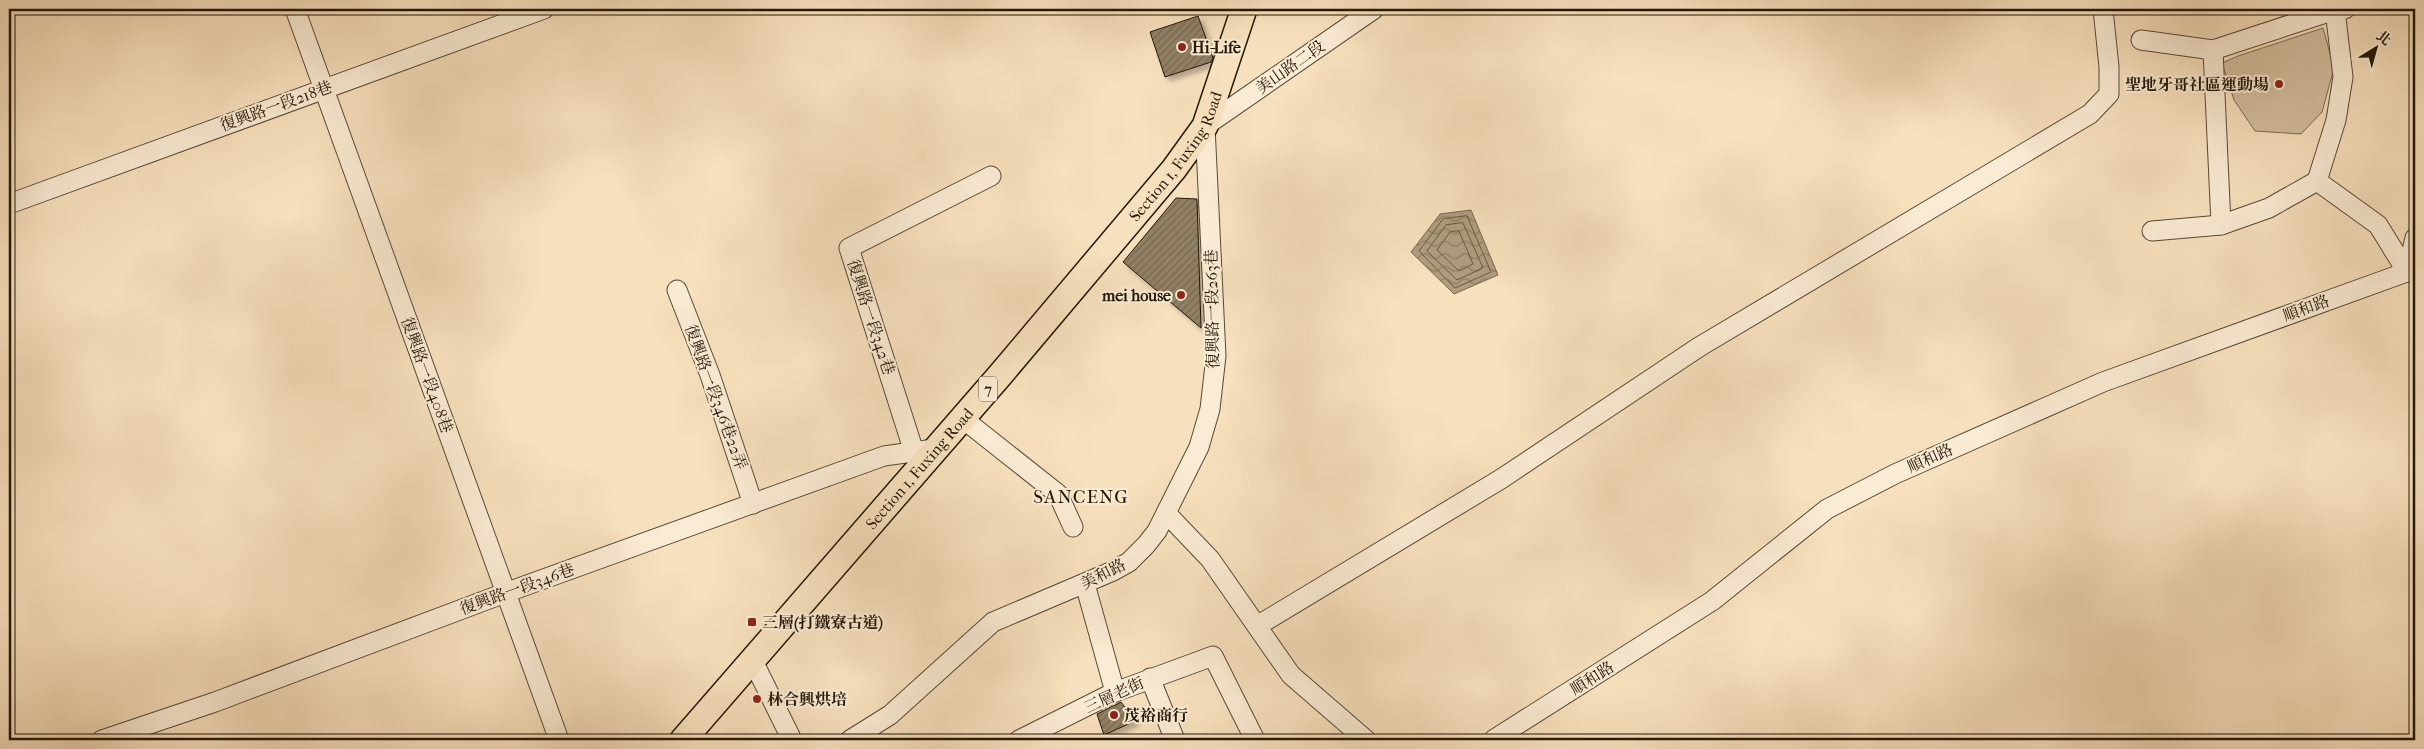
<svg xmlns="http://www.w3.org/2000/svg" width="2424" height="749" viewBox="0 0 2424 749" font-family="'IM FELL French Canon','Noto Serif TC',serif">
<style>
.pitch{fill:#d3be9e;stroke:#7a6a52}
.water{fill:url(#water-waves);stroke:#77674f}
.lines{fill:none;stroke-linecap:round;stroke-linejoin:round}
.shore{stroke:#685a42;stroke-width:1}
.building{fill:url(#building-hatch);stroke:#221706;filter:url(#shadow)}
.minor-casing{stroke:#574934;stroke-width:21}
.major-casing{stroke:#221706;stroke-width:28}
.minor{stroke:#faebd4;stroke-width:19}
.major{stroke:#f7e0bd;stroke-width:25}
.poi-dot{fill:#8f2418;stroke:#faebd4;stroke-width:2}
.labels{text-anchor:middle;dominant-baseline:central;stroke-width:4;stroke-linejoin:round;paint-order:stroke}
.shield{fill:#faebd4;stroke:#635744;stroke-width:1}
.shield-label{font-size:15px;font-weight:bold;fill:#221706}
.poi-label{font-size:16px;font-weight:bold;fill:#221706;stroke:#faebd4;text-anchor:start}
.street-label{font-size:16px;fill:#221706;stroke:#faebd4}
.quarter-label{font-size:19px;letter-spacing:1px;fill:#221706;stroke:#faebd4}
</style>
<defs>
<pattern id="water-waves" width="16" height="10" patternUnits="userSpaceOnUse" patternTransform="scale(1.25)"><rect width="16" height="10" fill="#af9c7f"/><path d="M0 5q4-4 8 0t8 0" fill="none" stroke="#8e7e66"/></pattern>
<pattern id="building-hatch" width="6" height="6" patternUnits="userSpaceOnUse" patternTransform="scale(1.25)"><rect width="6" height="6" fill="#918065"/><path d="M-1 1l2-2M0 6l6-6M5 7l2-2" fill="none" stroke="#766851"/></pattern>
<filter id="shadow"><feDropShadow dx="4.5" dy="4.5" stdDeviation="2.5" flood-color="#0004"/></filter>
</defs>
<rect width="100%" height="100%" fill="#f7e0bd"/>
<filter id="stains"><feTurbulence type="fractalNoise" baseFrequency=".004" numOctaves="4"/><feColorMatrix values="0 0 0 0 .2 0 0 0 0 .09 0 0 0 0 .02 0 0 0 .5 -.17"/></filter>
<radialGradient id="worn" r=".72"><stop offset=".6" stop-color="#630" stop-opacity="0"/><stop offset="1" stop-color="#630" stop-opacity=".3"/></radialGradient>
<path class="pitch" d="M2323,28l11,40 -12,44 -21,22 -46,-3 -21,-31 -12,-37 16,-7z"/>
<path class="water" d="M1471,210l27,65 -44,19 -43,-42 29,-38z"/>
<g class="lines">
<g class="shore">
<path d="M1467,216l24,56 -36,16 -36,-37 24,-32z"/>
<path d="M1463,223l20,45 -26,12 -30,-29 19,-26z"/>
<path d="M1459,231l14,33 -14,7 -22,-21 13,-18z"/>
</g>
</g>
<g class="building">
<path d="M1198,16l15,42 -2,4 -46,15 -15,-45z"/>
<path d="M1176,198l21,1 4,129 -78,-66z"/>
<path d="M1121,702l14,19 -31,14 -7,-21z"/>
</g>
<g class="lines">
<defs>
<g id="minor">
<path d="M295,9l264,731"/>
<path d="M2141,40l72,10 122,-40 10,-1"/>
<path d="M2213,50l8,175"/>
<path d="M2317,181l61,44 29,47"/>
<path d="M9,204l535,-195"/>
<path d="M2152,231l69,-6 48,-17 48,-27 19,-61 7,-43 -8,-67"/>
<path d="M2407,272l8,-34"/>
<path d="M677,290l33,85 43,129"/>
<path d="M962,418l96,76 15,33"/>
<path d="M914,452l-65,-204 142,-72"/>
<path d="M1166,513l44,46 81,116 75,65"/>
<path d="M1085,584l30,108"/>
<path d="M1257,626l244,-147 198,-132 391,-233 19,-20v-27l-6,-58"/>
<path d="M752,659l40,81"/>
<path d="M1150,678l25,62"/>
<path d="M102,740l113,-38 290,-109 379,-137 50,-7"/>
<path d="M850,740l40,-25 103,-93 120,-51 16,-9 17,-17 11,-14 42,-84 11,-38 6,-53 -11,-230 169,-117"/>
<path d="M1019,740l96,-48 98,-36 42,84"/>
<path d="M1493,740l219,-139 115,-92 68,-35 208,-92 312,-113"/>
</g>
<g id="major">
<path id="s1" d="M683,740l318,-366 173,-205 31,-43 39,-117"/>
</g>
</defs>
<use href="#minor" class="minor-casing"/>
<use href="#major" class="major-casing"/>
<use href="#minor" class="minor"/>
<use href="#major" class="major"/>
</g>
<g class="poi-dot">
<circle cx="1182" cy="47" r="5"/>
<circle cx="2279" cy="84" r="5"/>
<circle cx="1181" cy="295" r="5"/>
<rect x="747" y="617" width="10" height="10" rx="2.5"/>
<circle cx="757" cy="699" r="5"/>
<circle cx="1114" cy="715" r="5"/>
</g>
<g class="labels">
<rect class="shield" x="979" y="376.5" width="18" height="25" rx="4"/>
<g class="shield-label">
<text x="988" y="389">7</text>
</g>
<g class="poi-label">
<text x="1192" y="47">Hi-Life</text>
<text x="2269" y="84" text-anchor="end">聖地牙哥社區運動場</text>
<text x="1171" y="295" text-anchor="end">mei house</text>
<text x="762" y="622">三層(打鐵寮古道)</text>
<text x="767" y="699">林合興烘培</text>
<text x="1124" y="715">茂裕商行</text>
</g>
<g class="street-label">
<text transform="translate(1290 67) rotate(-35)">美山路二段</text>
<text transform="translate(276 106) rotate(-20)">復興路一段218巷</text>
<text stroke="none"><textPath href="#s1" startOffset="765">Section 1, Fuxing Road</textPath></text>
<text transform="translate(2306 308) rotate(-20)">順和路</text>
<text transform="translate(1212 309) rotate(-91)">復興路一段263巷</text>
<text transform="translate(871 317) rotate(72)">復興路一段342巷</text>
<text transform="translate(427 375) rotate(70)">復興路一段408巷</text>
<text transform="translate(716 397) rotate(70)">復興路一段346巷22弄</text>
<text transform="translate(1930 458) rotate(-24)">順和路</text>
<text stroke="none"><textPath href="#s1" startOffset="360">Section 1, Fuxing Road</textPath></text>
<text transform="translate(1103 574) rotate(-27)">美和路</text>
<text transform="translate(517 589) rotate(-20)">復興路一段346巷</text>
<text transform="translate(1592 678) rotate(-32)">順和路</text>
<text transform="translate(1114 695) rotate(-25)">三層老街</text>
</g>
<g class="quarter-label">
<text x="1081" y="497">SANCENG</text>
</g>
</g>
<rect width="2424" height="749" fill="none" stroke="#f7e0bd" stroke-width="30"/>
<rect x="10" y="10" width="2404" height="729" fill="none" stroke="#221706" stroke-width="2.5"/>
<rect x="15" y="15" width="2394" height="719" fill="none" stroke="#221706"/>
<g transform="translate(2376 48) rotate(37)" stroke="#faebd4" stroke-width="4" paint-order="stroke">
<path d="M0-4L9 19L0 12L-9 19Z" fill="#221706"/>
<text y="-8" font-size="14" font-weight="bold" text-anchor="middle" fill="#221706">北</text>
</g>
<rect width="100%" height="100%" filter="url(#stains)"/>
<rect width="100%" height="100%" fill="url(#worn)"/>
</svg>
